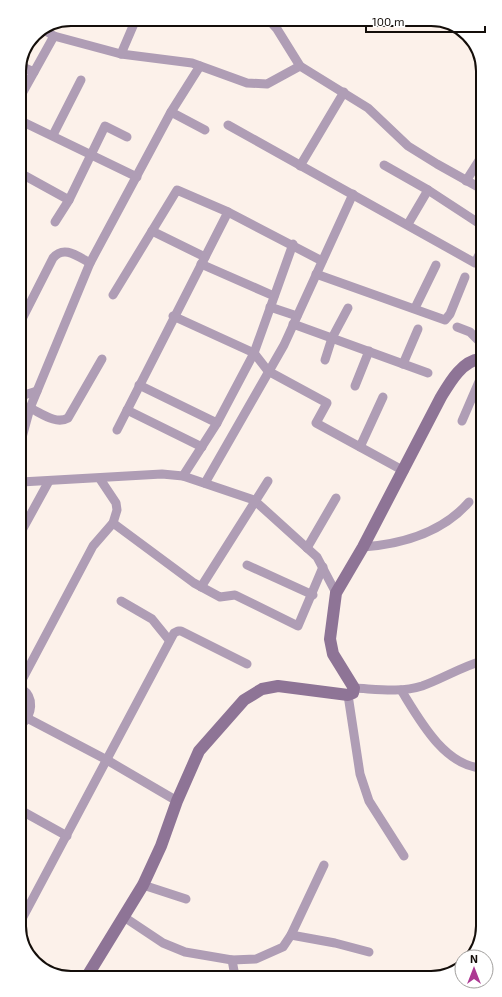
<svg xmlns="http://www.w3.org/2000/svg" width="502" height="997" viewBox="0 0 502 997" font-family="'Exo 2',sans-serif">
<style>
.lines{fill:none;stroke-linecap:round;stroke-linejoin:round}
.street{stroke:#af9db5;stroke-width:9}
.secondary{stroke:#8e7496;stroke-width:12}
.rim{fill:none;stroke:#140e0a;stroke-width:2}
</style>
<rect width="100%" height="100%" fill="#fcf1ea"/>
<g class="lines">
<g class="street">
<path d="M268,19l9,10 23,37 68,42 40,38 29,18 43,24"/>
<path d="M44,30l10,6 67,18 71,9 55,20 20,1 33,-18"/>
<path d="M121,54l15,-35"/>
<path d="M20,66l14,6"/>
<path d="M19,99l35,-63"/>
<path d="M171,112l34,18"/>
<path d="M19,120l118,57"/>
<path d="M228,125l247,138 5,-10"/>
<path d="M53,135l28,-55"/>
<path d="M384,165l44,25 52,34"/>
<path d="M300,166l44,-74"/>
<path d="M20,173l49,27"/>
<path d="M466,181l14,-22"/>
<path d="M55,222l14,-22 36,-74 22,11"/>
<path d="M408,224l20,-34"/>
<path d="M152,231l53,26"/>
<path d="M201,264l73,32"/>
<path d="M316,274l129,46 5,-6 15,-37"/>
<path d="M113,295l64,-105 51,22 94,49"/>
<path d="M270,307l27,9"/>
<path d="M415,308l21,-43"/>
<path d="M173,316l81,37 14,18 59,32 -11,20 88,48"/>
<path d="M20,323l33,-65c11,-13 24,-2 37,5"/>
<path d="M293,324l135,49"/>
<path d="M457,327l13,5 10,10"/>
<path d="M325,360l7,-22 16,-30"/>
<path d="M403,364l15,-35"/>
<path d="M139,385l78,38"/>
<path d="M355,386l14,-35"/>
<path d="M21,396l16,-5"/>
<path d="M30,408c11,5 26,17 38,10l34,-59"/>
<path d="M127,410l75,37"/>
<path d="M462,421l19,-44"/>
<path d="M117,430l111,-218"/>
<path d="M21,441l9,-33 60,-145 81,-151 29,-46"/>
<path d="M360,447l23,-50"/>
<path d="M183,476l34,-53 37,-70 39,-109"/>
<path d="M21,482l141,-8 21,2 71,24 63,57 19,36"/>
<path d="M205,483l79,-138 69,-151"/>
<path d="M113,523l81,60 26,14 15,-2 63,31 25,-59"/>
<path d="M21,532l28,-51"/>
<path d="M363,547c40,-3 79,-14 106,-45"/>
<path d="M307,548l29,-50"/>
<path d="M247,565l66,30"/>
<path d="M201,587l67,-106"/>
<path d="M121,601l31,18 17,21"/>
<path d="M22,680l71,-134 20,-23 4,-13 -1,-7 -16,-24"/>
<path d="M354,688c22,1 46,5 68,-2 20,-7 39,-19 60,-25"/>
<path d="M22,689c13,9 10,25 0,35"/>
<path d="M401,690c18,29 43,76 81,78"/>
<path d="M348,695l12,79 9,27 35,55"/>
<path d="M27,718l80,42 70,41"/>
<path d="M22,811l45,25"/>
<path d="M143,885l43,14"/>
<path d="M23,917l151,-284 4,-2h3l66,33"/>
<path d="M124,917l39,26 22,9 47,8 24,-1 27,-12 8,-12 33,-70"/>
<path d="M291,935l44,8 34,9"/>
<path d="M232,960l3,16"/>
</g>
<path class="secondary" d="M86,978l57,-93 18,-39 16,-45 22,-50 45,-51 18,-11 16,-3 70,9 5,-2 1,-5 -21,-34 -3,-15 6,-46 27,-46 78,-150c9,-15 21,-36 39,-38"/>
</g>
<path d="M0 0H502V997H0ZM71 26H431A45 45 0 0 1 476 71V926A45 45 0 0 1 431 971H71A45 45 0 0 1 26 926V71A45 45 0 0 1 71 26Z" fill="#fff" fill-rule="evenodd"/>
<path class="rim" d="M71 26H431A45 45 0 0 1 476 71V926A45 45 0 0 1 431 971H71A45 45 0 0 1 26 926V71A45 45 0 0 1 71 26Z"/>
<g transform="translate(474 969)"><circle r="19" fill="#ffffff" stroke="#a19f9d"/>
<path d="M0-3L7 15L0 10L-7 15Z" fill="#ad3993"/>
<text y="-6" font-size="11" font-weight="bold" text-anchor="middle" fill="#140e0a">N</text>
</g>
<path d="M366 26v6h119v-6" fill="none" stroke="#140e0a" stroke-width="2"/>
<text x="372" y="26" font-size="12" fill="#140e0a" stroke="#ffffff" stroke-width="3" paint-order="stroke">100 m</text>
</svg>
